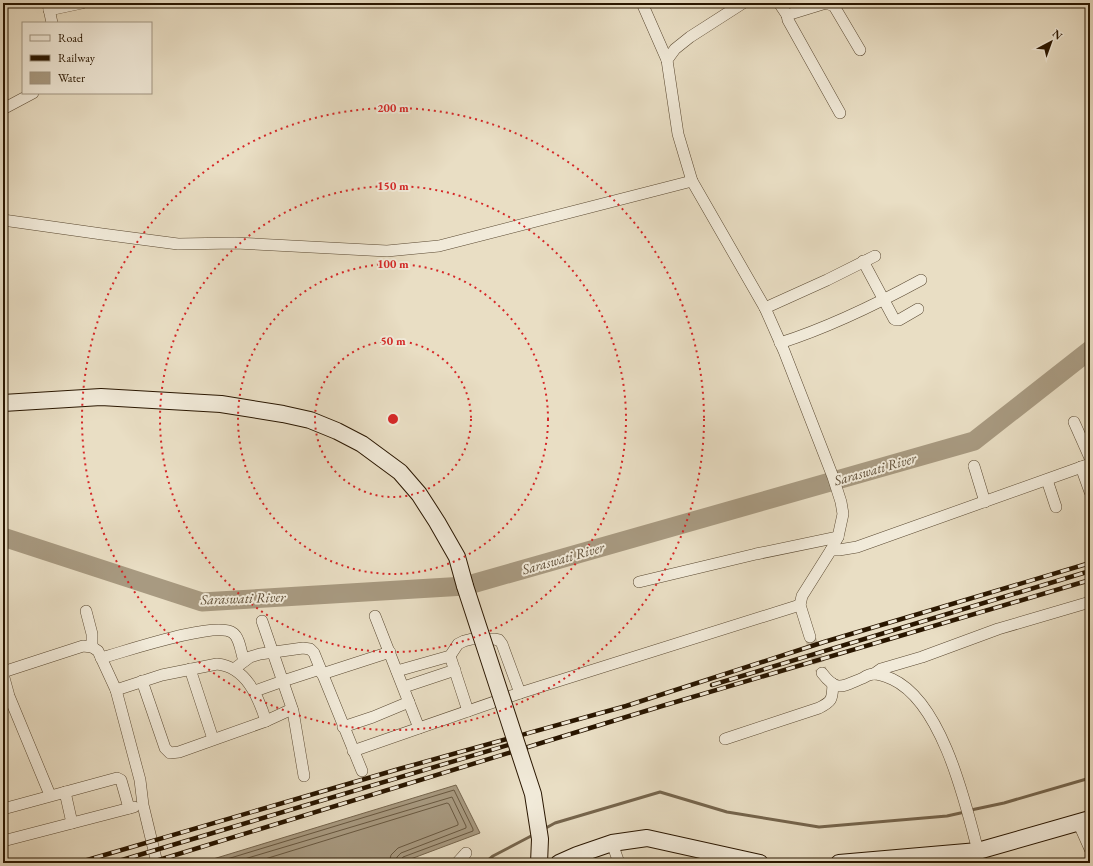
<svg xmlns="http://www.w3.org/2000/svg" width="1093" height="866" viewBox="0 0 1093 866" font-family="'EB Garamond',serif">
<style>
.water{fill:#a89a81;stroke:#75654d}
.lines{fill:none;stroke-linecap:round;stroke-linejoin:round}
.shore{stroke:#685840;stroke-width:1}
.stream{stroke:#75654d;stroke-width:3}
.river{stroke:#a89a81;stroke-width:19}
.street-tunnel{stroke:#c3b69d;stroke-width:11;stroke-dasharray:11 5.5;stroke-linecap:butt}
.street-casing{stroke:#594831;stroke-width:12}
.secondary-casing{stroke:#291600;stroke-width:18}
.street{stroke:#f1ead9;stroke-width:11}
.secondary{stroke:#f1ead9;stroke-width:16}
.rail-casing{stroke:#291600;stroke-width:4.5}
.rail{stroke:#f1ead9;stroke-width:3;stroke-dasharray:9;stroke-linecap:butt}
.secondary-bridge-casing{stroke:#291600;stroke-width:18;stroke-linecap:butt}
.secondary-bridge{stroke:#f1ead9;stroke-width:16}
.ring{fill:none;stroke:#d62828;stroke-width:2;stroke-dasharray:2 4}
.labels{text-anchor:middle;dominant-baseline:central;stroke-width:4;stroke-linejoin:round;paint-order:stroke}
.water-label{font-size:14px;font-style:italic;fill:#5c4b34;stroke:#f1ead9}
.centre{fill:#d62828;stroke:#f1ead9;stroke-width:2}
.ring-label{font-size:12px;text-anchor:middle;font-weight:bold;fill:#d62828;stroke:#f1ead9;stroke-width:4;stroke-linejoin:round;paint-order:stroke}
</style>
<rect width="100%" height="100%" fill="#e9dec4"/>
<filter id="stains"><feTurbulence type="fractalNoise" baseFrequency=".005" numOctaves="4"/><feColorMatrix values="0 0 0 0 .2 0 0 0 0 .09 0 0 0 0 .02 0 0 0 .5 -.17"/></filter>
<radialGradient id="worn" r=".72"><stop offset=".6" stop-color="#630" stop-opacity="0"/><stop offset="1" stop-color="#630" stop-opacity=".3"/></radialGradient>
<path class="water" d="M456,785l24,48 -80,30h-200z"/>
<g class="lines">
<g class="shore">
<path d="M214,863l240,-73 19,39v2l-70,26 -2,3v3"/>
<path d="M231,863l221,-66 14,29v2l-65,25 -4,4 -2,6"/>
<path d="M252,863l195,-60 2,1 9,19v2l-60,23 -7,7 -2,8"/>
</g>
<g class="stream">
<path d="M971,810l33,-7 86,-25"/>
<path d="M544,829l11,-6 105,-31 67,20 92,15 128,-11 18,-4"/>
<path d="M485,863l8,-7 40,-21"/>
</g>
<path class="river" d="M3,537l199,65 263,-16 509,-145 116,-91"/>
<path class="street-tunnel" d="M810,637l12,36"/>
<defs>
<g id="street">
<path d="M642,3l25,57"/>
<path d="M743,3l-53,34 -15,12 -8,11 11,74 14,47 73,127 19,43 49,126 8,25 2,12 -5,23 -7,13 -29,46 -2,9 10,32"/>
<path d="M779,3l8,12 39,-12 8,3 26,44"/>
<path d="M48,4l4,19"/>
<path d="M49,10l33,-7"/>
<path d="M787,15l1,5 52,93"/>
<path d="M3,109l30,-16"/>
<path d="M3,220l99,14 76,10 57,-1 152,8 52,-5 253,-65"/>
<path d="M863,261l31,58 2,1h3l19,-11"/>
<path d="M765,308l62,-28 48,-24"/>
<path d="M780,343c50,-16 95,-38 141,-63"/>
<path d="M1074,422l16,36"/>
<path d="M974,466l11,36"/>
<path d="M1081,467l9,25"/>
<path d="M1047,480l9,27"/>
<path d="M831,550h8l18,-3 233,-83"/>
<path d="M639,582l117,-28 82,-17"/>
<path d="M86,611l6,23v13"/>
<path d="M375,616l44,112"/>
<path d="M262,621l31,90 11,65"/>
<path d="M450,656l18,55"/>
<path d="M101,658c23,-6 115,-38 132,-25 7,5 8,20 11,28"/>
<path d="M190,669l23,70"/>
<path d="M234,669l16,-12 10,-3 43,-6 7,1 4,4 48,118"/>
<path d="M397,671l53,-15 8,-12 6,-3 8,-2h22l5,1 3,4 18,49"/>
<path d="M3,672l80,-26 9,1 6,4 18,39 24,90 3,25 14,58"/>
<path d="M822,673c15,20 21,13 41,5 3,-2 8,-4 11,-4 6,0 13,3 18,5 50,23 73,122 86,172"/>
<path d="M3,674l6,22 41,99"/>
<path d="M322,674l68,-22"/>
<path d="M874,674l7,-5 41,-12 76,-28 92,-27"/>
<path d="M142,681l23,67 5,5 9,-1 87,-31 26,-12"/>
<path d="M404,687l51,-17"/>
<path d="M116,690l46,-15 55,-11c29,3 41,32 49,57"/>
<path d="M255,691l28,-10 37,-12"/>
<path d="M343,727l30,-10 36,-15"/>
<path d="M725,739l94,-31c14,-7 13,-9 14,-24"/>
<path d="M353,751l167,-58 280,-88"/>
<path d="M65,792l7,31"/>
<path d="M3,809l114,-31 4,2 8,28"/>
<path d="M1078,822l12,27"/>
<path d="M3,841l131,-34"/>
<path d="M612,843l7,20"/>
<path d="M457,863l9,-10"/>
<path d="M711,863l1,-10"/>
</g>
<g id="secondary">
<path d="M3,403l98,-6 120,7 62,10 27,6 27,11 25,13 38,28 19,22 18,28 20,35 8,29"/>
<path d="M559,863l18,-8 35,-12 35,-5 113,25"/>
<path d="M839,863l139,-12 112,-32"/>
</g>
</defs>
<use href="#street" class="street-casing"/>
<use href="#secondary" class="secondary-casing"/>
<use href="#street" class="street"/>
<use href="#secondary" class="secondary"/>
<defs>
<g id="rail">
<path d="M712,685l378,-114"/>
<path d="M77,863l322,-94 227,-63 198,-64 266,-79"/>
<path d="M112,863l403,-120"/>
<path d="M149,863l513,-157 428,-126"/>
</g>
</defs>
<use href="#rail" class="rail-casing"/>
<use href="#rail" class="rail"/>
<defs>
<path id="secondary-bridge" d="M465,586l68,208 7,45 -1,24"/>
</defs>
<use href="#secondary-bridge" class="secondary-bridge-casing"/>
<use href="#secondary-bridge" class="secondary-bridge"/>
</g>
<g class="ring">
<circle cx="393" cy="419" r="78"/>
<circle cx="393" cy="419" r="155"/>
<circle cx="393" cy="419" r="233"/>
<circle cx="393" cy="419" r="311"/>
</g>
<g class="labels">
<g class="water-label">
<text transform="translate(875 469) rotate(-16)">Saraswati River</text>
<text transform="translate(563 558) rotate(-16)">Saraswati River</text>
<text transform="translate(243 598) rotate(-2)">Saraswati River</text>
</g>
</g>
<circle cx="393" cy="419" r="6" class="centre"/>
<g class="ring-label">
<text x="393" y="112">200 m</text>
<text x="393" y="190">150 m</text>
<text x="393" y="268">100 m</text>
<text x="393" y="345">50 m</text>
</g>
<rect width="1093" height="866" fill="none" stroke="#e9dec4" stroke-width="16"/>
<rect x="4" y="4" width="1085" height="858" fill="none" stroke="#291600" stroke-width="2"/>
<rect x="8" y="8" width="1077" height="850" fill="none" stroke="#291600"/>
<rect x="22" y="22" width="130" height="72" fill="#f1ead9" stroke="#a19582"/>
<rect x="30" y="35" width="20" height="6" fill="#f1ead9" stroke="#a19582"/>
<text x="58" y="42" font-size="12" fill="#291600">Road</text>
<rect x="30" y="55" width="20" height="6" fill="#291600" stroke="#a19582"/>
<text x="58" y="62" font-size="12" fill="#291600">Railway</text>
<rect x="30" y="72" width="20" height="12" fill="#a89a81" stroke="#a19582"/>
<text x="58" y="82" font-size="12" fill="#291600">Water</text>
<g transform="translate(1051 42) rotate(41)" stroke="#f1ead9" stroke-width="3" paint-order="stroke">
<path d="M0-3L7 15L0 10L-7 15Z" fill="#291600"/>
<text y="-6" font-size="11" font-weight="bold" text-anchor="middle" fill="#291600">N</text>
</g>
<rect width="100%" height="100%" filter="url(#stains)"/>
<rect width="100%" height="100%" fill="url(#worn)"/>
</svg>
